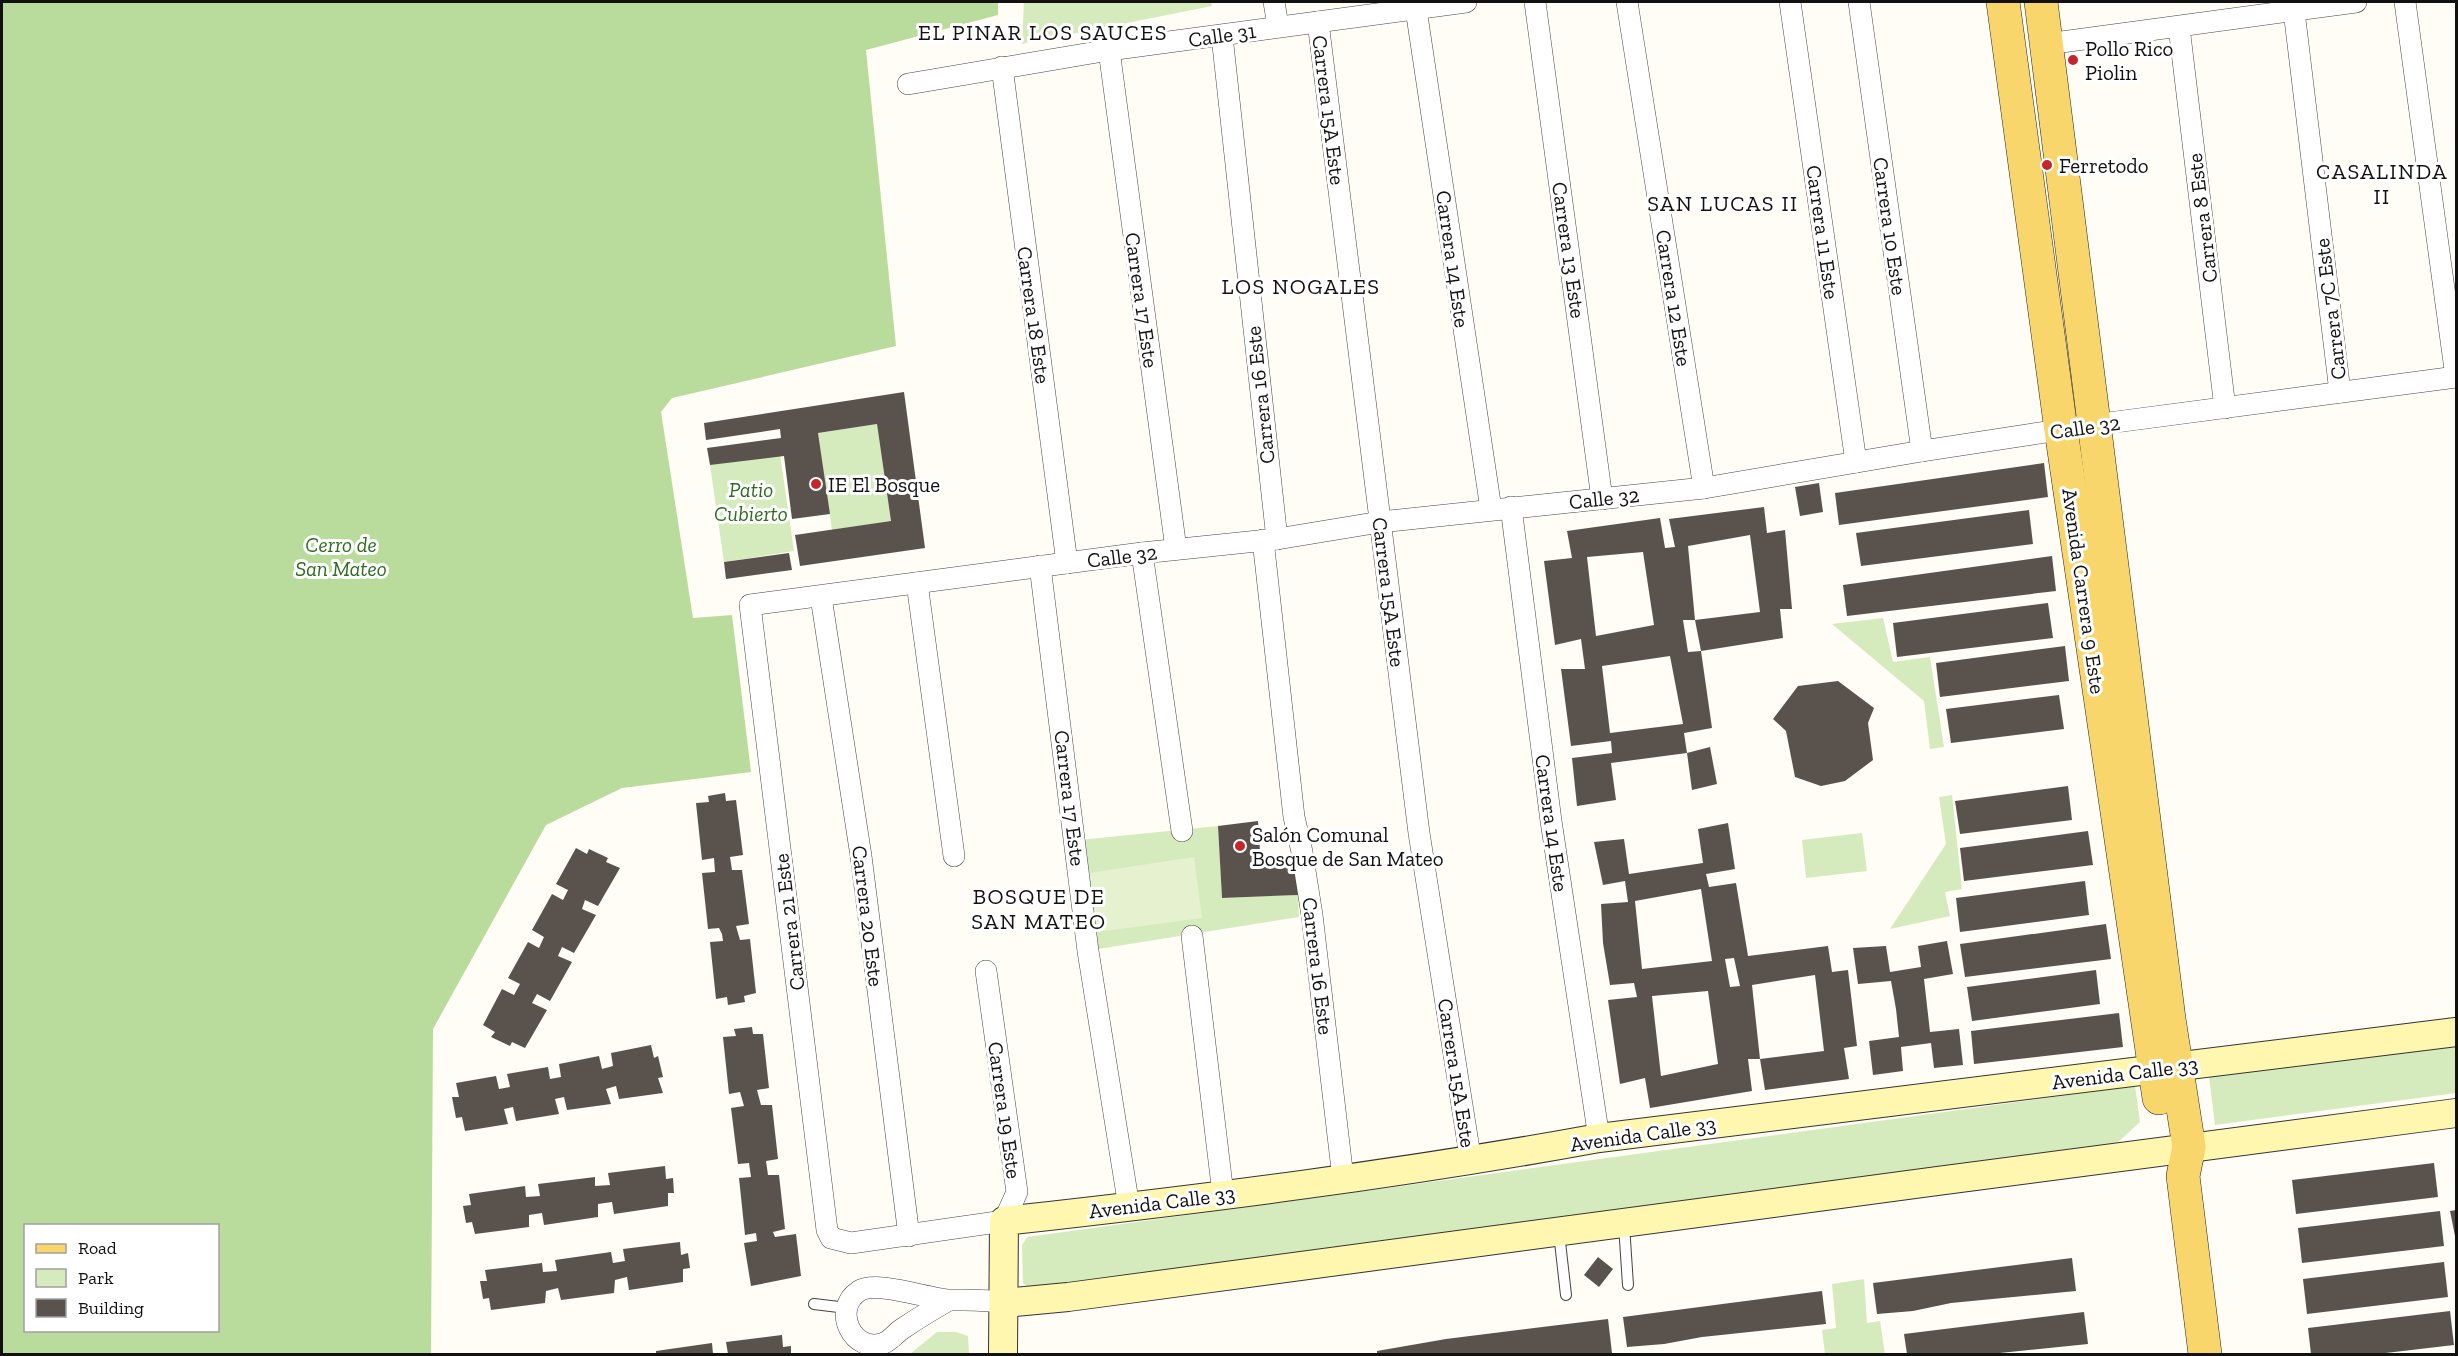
<svg xmlns="http://www.w3.org/2000/svg" width="2458" height="1356" viewBox="0 0 2458 1356" font-family="'Zilla Slab',serif">
<style>
.green{fill:#d5ebbd}
.forest{fill:#b9dc9c;fill-rule:evenodd}
.pitch{fill:#e6f2cf}
.building{fill:#5a524d;fill-rule:evenodd}
.lines{fill:none;stroke-linecap:round;stroke-linejoin:round}
.lane-casing{stroke:#444;stroke-width:12}
.street-casing{stroke:#444;stroke-width:22}
.secondary-casing{stroke:#333;stroke-width:30}
.primary-casing{stroke:#222;stroke-width:34}
.lane{stroke:#fff;stroke-width:10}
.street{stroke:#fff;stroke-width:21}
.secondary{stroke:#fff6b0;stroke-width:28}
.primary{stroke:#f9d66b;stroke-width:33}
.poi-dot{fill:#c4262e;stroke:#fff;stroke-width:2}
.labels{text-anchor:middle;dominant-baseline:central;stroke-width:6;stroke-linejoin:round;paint-order:stroke}
.street-label{font-size:21px;fill:#111;stroke:#fff}
.poi-label{font-size:21px;fill:#111;stroke:#fff;text-anchor:start}
.park-label{font-size:21px;font-style:italic;fill:#2f6b1f;stroke:#fff}
.neighbourhood-label{font-size:22px;letter-spacing:1.5px;fill:#111;stroke:#fff}
</style>
<rect width="100%" height="100%" fill="#fffdf5"/>
<g class="green">
<path d="M1024,2h187l1,4 -190,38z"/>
<path d="M877,424l14,97 -59,9 -14,-97z"/>
<path d="M780,454l14,97 -70,11 -14,-97z"/>
<path d="M1883,618l10,44 37,-5 14,90 -14,2 -6,-48 -92,-77z"/>
<path d="M1952,795l10,94 -17,3 5,24 -60,13 56,-85 -7,-47z"/>
<path d="M1218,826l4,72 76,-3 1,22 -207,33 -12,-110z"/>
<path d="M1862,833l5,38 -61,7 -4,-38z"/>
<path d="M2456,1045v48l-241,32 -6,-48z"/>
<path d="M2135,1086l5,36 -24,22 -1084,147 -9,-8 -1,-38 5,-8z"/>
<path d="M1864,1279l3,44 13,-2 5,33h-60l-3,-24 14,-2 -4,-44z"/>
<path d="M937,1332h19l12,4 1,18h-59z"/>
</g>
<path class="forest" d="M2,2h996v13l-132,35 30,296 -224,52 -11,14 32,206 39,-3 19,157 -129,16 -76,37 -113,204 -2,325h-429zM26,1226h192v104h-192z"/>
<path class="pitch" d="M1194,857l8,61 -113,15 -6,-59z"/>
<g class="building">
<path d="M904,392l21,156 -125,18 -5,-31 96,-14 -14,-97 -59,9 12,81 -38,5 -8,-63 -74,9 -3,-17 74,-10 -1,-9 -74,11 -2,-17z"/>
<path d="M2044,463l4,34 -209,28 -4,-32z"/>
<path d="M1819,483l4,29 -23,4 -5,-29z"/>
<path d="M1764,507l3,26 18,-3 7,79h-12l3,29 -82,13 -6,-31h-12l5,32 13,-1 11,77 -28,5 3,20 -76,10 5,37 -39,6 -5,-48 40,-5 -1,-12 -40,5 -10,-77h24l-4,-30 -26,6 -11,-84 28,-3 -5,-27 93,-13 5,30 10,-1 -6,-28zM1750,535l10,77 -65,8 -7,-74zM1643,552l11,73 -58,11 -9,-79zM1670,656l13,68 -73,9 -8,-67z"/>
<path d="M2029,510l4,34 -172,22 -5,-33z"/>
<path d="M789,553l3,17 -66,9 -2,-17z"/>
<path d="M2052,556l4,35 -209,25 -4,-31z"/>
<path d="M2048,603l5,35 -156,19 -4,-34z"/>
<path d="M2065,646l4,35 -129,16 -4,-34z"/>
<path d="M1838,681l36,27 -6,15 5,37 -28,21 -24,5 -26,-9 -9,-46 -13,-12 25,-33z"/>
<path d="M2059,695l5,34 -113,14 -5,-34z"/>
<path d="M1710,747l7,37 -25,6 -5,-37z"/>
<path d="M2068,786l4,34 -112,14 -5,-33z"/>
<path d="M725,793l1,8 10,-1 7,55 -13,2 2,13h10l7,54 -13,2 4,14 10,-1 6,54 -12,3 1,6 -17,3 -1,-8 -11,2 -6,-57 13,-1 -1,-7 -3,-6 -11,1 -6,-56 13,-1 -1,-14 -12,2 -6,-57 13,-1 -1,-6z"/>
<path d="M1258,821l3,45 36,2 1,27 -76,3 -4,-72z"/>
<path d="M1728,823l7,46 -29,5 3,13 27,-4 12,73 80,-10 4,26 16,-2 9,76 -13,2 5,31 -84,11 -5,-31h-12l4,32 -102,17 -5,-30 -25,6 -12,-84 29,-3 -3,-14 -24,2 -7,-42 -2,-39 27,-2 -3,-21 -22,4 -9,-43 30,-3 5,35 74,-11 -5,-34zM1701,889l11,72 -70,8 -7,-68zM1734,958l6,28 -10,1 -5,-28zM1815,975l9,76 -64,8 -8,-74zM1708,991l10,73 -57,12 -9,-80z"/>
<path d="M2088,831l5,34 -129,16 -4,-33z"/>
<path d="M576,848l11,6 2,-5 19,9 -2,4 14,6 -22,38 -13,-6 -3,9 14,6 -22,38 -12,-6 -4,9 14,6 -22,39 -13,-7 -5,9 15,7 -22,38 -13,-6 -2,4 -19,-9 4,-5 -12,-7 19,-36 12,6 6,-11 -12,-6 20,-36 11,6 5,-11 -12,-7 20,-36 11,6 5,-10 -12,-6z"/>
<path d="M2085,881l4,34 -129,17 -4,-34z"/>
<path d="M2106,924l5,35 -146,18 -5,-33z"/>
<path d="M1947,941l6,33 -29,5 6,53 29,-3 4,36 -29,3 -3,-25 -30,4 2,24 -30,4 -4,-34 30,-4 -3,-28 -5,-28 -33,3 -5,-36 33,-2 4,26 31,-5 -3,-21z"/>
<path d="M2096,970l4,34 -128,17 -5,-34z"/>
<path d="M2119,1013l4,34 -149,17 -3,-33z"/>
<path d="M752,1027l1,7h10l6,54 -12,2 4,15h11l6,54 -12,2 2,14h11l6,54 -12,3 2,5 21,-3 5,42 -50,10 -7,-43 13,-2 -1,-8 -11,2 -6,-57 12,-1 -2,-14 -11,1 -7,-56 13,-2 -4,-14 -11,2 -6,-57 13,-1 -2,-7z"/>
<path d="M651,1045l3,13 4,-2 5,21 -5,1 5,15 -44,6 -3,-13 -10,3 5,15 -44,6 -3,-13 -9,2 4,15 -43,7 -3,-14 -9,2 4,15 -43,7 -3,-14 -6,1 -4,-21h7l-3,-14 40,-7 3,13 11,-2 -3,-13 41,-7 2,12 11,-2 -2,-13 40,-8 3,13 11,-3 -2,-13z"/>
<path d="M2434,1163l4,34 -142,17 -4,-34z"/>
<path d="M665,1166l1,13 7,-1 1,15h-6v13l-54,8 -2,-12 -14,2v13l-54,8 -2,-12 -13,2v12l-54,7 -3,-12 -6,1 -3,-17 8,-1 -2,-11 56,-8 1,11 14,-1 -2,-12 57,-7v9l15,-1 -2,-12z"/>
<path d="M2456,1210v26h-1l-5,-25z"/>
<path d="M2440,1211l4,35 -142,17 -4,-35z"/>
<path d="M680,1242l1,13 7,-2 2,15 -7,1v13l-54,8 -2,-13 -12,3 -1,13 -53,7 -3,-12 -12,3 -1,12 -54,7 -2,-12 -6,1 -3,-18h7l-2,-11 57,-7 1,9 14,-1 -2,-11 56,-8 2,11 12,-2 -2,-12z"/>
<path d="M1598,1257l15,12 -14,18 -15,-12z"/>
<path d="M2072,1258l4,33 -125,12 -38,8 -36,3 -4,-31z"/>
<path d="M2444,1262l4,35 -141,17 -4,-35z"/>
<path d="M1822,1291l4,33 -124,13 -38,7 -37,3 -4,-30z"/>
<path d="M2450,1311l4,34 -77,9h-66l-3,-26z"/>
<path d="M2084,1312l4,32 -98,10h-83l-3,-20z"/>
<path d="M1608,1319l4,34 -235,1v-3l69,-12z"/>
<path d="M782,1335l1,12 8,-1v8h-63l-2,-12z"/>
<path d="M712,1343l1,11h-57v-3z"/>
</g>
<g class="lines">
<defs>
<g id="lane">
<path d="M1624,1225l4,60"/>
<path d="M1559,1233l7,62"/>
<path d="M814,1304l33,4"/>
</g>
<g id="street">
<path d="M1274,2l4,24"/>
<path d="M1535,2l67,497"/>
<path d="M1627,2l77,486"/>
<path d="M1790,2l66,460"/>
<path d="M1859,2l63,449"/>
<path d="M2405,2l51,375"/>
<path d="M1416,9l75,500"/>
<path d="M2294,11l46,381"/>
<path d="M1318,22l101,811 52,329"/>
<path d="M2179,27l46,381"/>
<path d="M1222,36l55,503"/>
<path d="M2047,44l309,-42"/>
<path d="M1109,50l67,499"/>
<path d="M1002,67l65,496"/>
<path d="M908,84l201,-34 357,-48"/>
<path d="M1511,507l40,314 48,317"/>
<path d="M1263,540l31,277 8,35 10,63 31,263"/>
<path d="M1142,553l40,278"/>
<path d="M1040,566l48,385 41,256"/>
<path d="M917,583l37,273"/>
<path d="M821,597l40,259 48,380"/>
<path d="M1192,936l31,258"/>
<path d="M986,971l31,221 -13,29 -153,22 -20,-5 -4,-8 -77,-625 392,-52 135,-14 103,-17 324,-34 218,-37 156,-24 378,-50"/>
<path d="M949,1300c-16,9 -32,19 -47,29 -6,4 -12,12 -18,14 -31,12 -53,-34 -25,-52 18,-11 69,8 91,9 19,0 35,-1 54,3"/>
</g>
<g id="secondary">
<path d="M1004,1303l64,-6c463,-60 925,-125 1388,-184"/>
<path d="M1003,1354l1,-133c199,-22 398,-47 595,-83l857,-106"/>
</g>
<g id="primary">
<path d="M2003,2l58,428 98,668"/>
<path d="M2041,2l128,1017 20,128 -6,29 22,178"/>
</g>
</defs>
<use href="#lane" class="lane-casing"/>
<use href="#street" class="street-casing"/>
<use href="#secondary" class="secondary-casing"/>
<use href="#primary" class="primary-casing"/>
<use href="#lane" class="lane"/>
<use href="#street" class="street"/>
<use href="#secondary" class="secondary"/>
<use href="#primary" class="primary"/>
</g>
<g class="poi-dot">
<circle cx="2073" cy="60" r="6"/>
<circle cx="2047" cy="165" r="6"/>
<circle cx="816" cy="484" r="6"/>
<circle cx="1240" cy="846" r="6"/>
</g>
<g class="labels">
<g class="street-label">
<text transform="translate(1222 35) rotate(-8)">Calle 31</text>
<text transform="translate(1329 110) rotate(83)">Carrera 15A Este</text>
<text transform="translate(2202 218) rotate(-97)">Carrera 8 Este</text>
<text transform="translate(1890 226) rotate(82)">Carrera 10 Este</text>
<text transform="translate(1823 232) rotate(82)">Carrera 11 Este</text>
<text transform="translate(1569 250) rotate(82)">Carrera 13 Este</text>
<text transform="translate(1453 259) rotate(82)">Carrera 14 Este</text>
<text transform="translate(1674 298) rotate(81)">Carrera 12 Este</text>
<text transform="translate(1142 300) rotate(82)">Carrera 17 Este</text>
<text transform="translate(2330 309) rotate(-97)">Carrera 7C Este</text>
<text transform="translate(1034 315) rotate(82)">Carrera 18 Este</text>
<text transform="translate(1260 395) rotate(-96)">Carrera 16 Este</text>
<text transform="translate(2085 427) rotate(-8)">Calle 32</text>
<text transform="translate(1604 498) rotate(-6)">Calle 32</text>
<text transform="translate(1122 556) rotate(-7)">Calle 32</text>
<text transform="translate(2084 591) rotate(82)">Avenida Carrera 9 Este</text>
<text transform="translate(1389 592) rotate(83)">Carrera 15A Este</text>
<text transform="translate(1070 798) rotate(83)">Carrera 17 Este</text>
<text transform="translate(1552 823) rotate(82)">Carrera 14 Este</text>
<text transform="translate(868 916) rotate(83)">Carrera 20 Este</text>
<text transform="translate(789 922) rotate(-97)">Carrera 21 Este</text>
<text transform="translate(1318 966) rotate(83)">Carrera 16 Este</text>
<text transform="translate(1457 1073) rotate(81)">Carrera 15A Este</text>
<text transform="translate(2125 1073) rotate(-7)">Avenida Calle 33</text>
<text transform="translate(1005 1110) rotate(82)">Carrera 19 Este</text>
<text transform="translate(1643 1134) rotate(-8)">Avenida Calle 33</text>
<text transform="translate(1162 1202) rotate(-7)">Avenida Calle 33</text>
</g>
<g class="poi-label">
<text x="2085" y="48">Pollo Rico<tspan x="2085" dy="24">Piolin</tspan></text>
<text x="2059" y="165">Ferretodo</text>
<text x="828" y="484">IE El Bosque</text>
<text x="1252" y="834">Salón Comunal<tspan x="1252" dy="24">Bosque de San Mateo</tspan></text>
</g>
<g class="park-label">
<text x="751" y="489">Patio<tspan x="751" dy="24">Cubierto</tspan></text>
<text x="341" y="544">Cerro de<tspan x="341" dy="24">San Mateo</tspan></text>
</g>
<g class="neighbourhood-label">
<text x="1043" y="32">EL PINAR LOS SAUCES</text>
<text x="2382" y="171">CASALINDA<tspan x="2382" dy="25">II</tspan></text>
<text x="1723" y="203">SAN LUCAS II</text>
<text x="1301" y="286">LOS NOGALES</text>
<text x="1039" y="896">BOSQUE DE<tspan x="1039" dy="25">SAN MATEO</tspan></text>
</g>
</g>
<rect width="2458" height="1356" fill="none" stroke="#111111" stroke-width="6"/>
<rect x="24" y="1224" width="195" height="108" fill="#ffffff" stroke="#a0a0a0" stroke-width="1.5"/>
<rect x="36" y="1244" width="30" height="9" fill="#f9d66b" stroke="#a0a0a0" stroke-width="1.5"/>
<text x="78" y="1254" font-size="18" fill="#111111">Road</text>
<rect x="36" y="1269" width="30" height="18" fill="#d5ebbd" stroke="#a0a0a0" stroke-width="1.5"/>
<text x="78" y="1284" font-size="18" fill="#111111">Park</text>
<rect x="36" y="1299" width="30" height="18" fill="#5a524d" stroke="#a0a0a0" stroke-width="1.5"/>
<text x="78" y="1314" font-size="18" fill="#111111">Building</text>
</svg>
